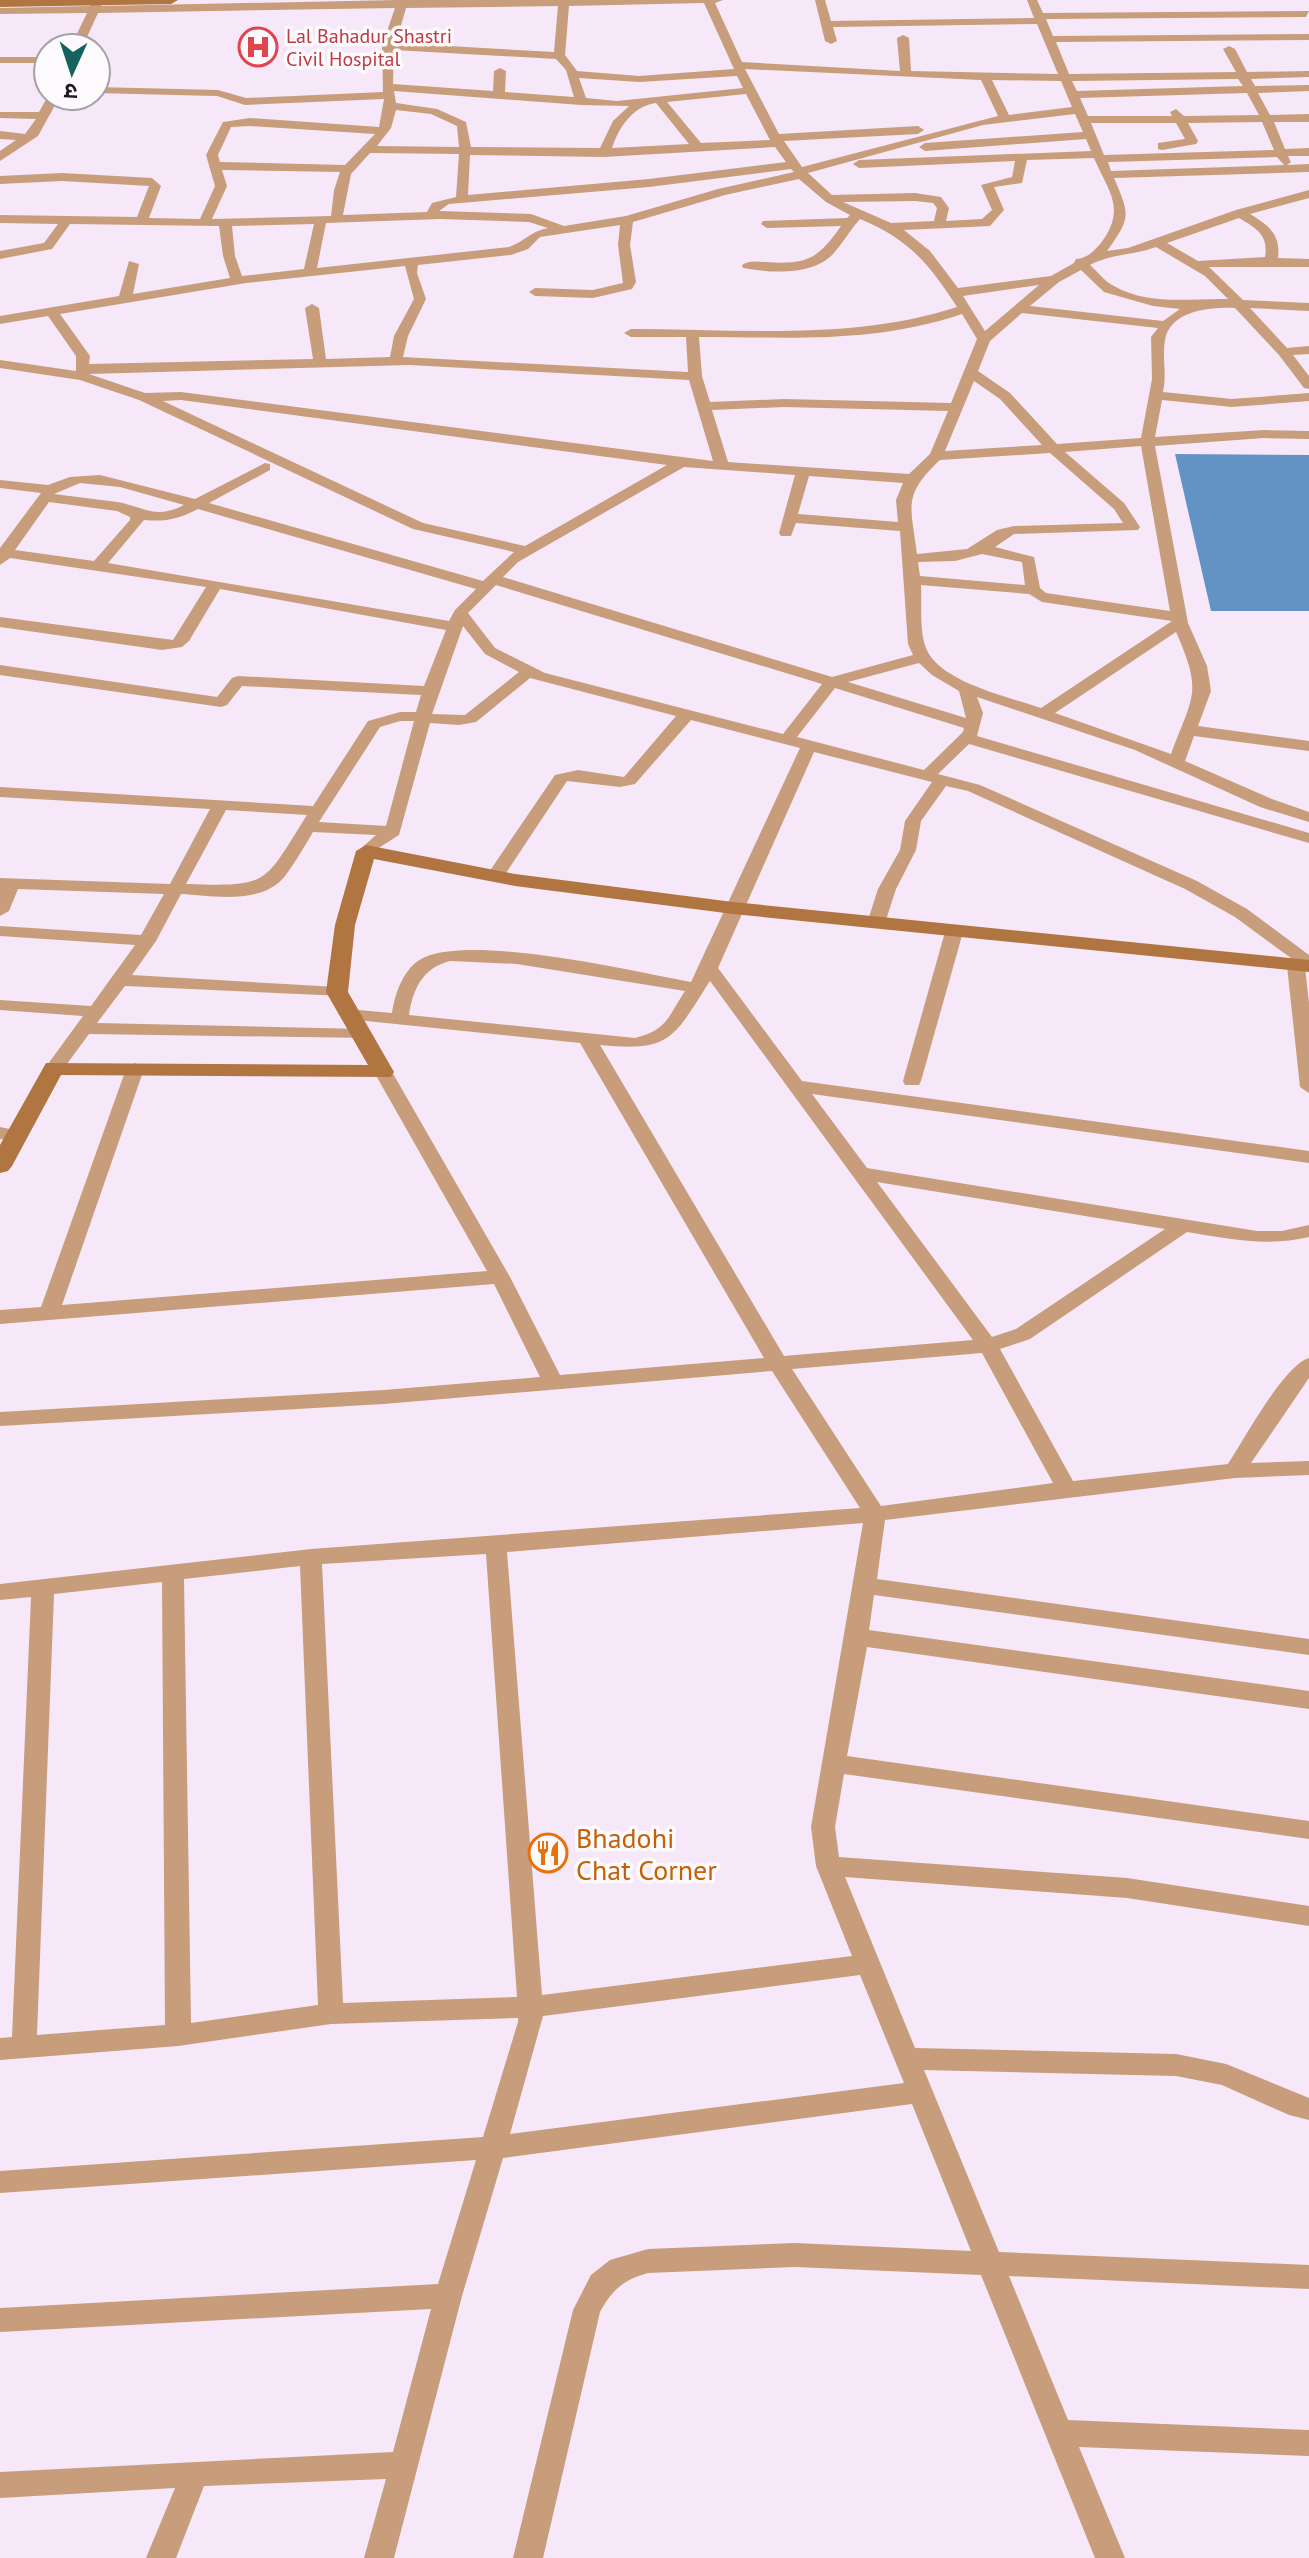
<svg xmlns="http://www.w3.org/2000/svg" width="1309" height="2558" viewBox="0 0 1309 2558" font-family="'PT Sans','Noto Sans Devanagari',sans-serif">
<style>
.water{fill:#6393c4}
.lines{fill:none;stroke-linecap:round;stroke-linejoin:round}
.street{fill:#c79d7c;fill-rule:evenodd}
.secondary{fill:#b17541;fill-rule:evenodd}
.labels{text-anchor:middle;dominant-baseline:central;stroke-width:7;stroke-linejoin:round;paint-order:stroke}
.far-health-label{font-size:20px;fill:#be3a42;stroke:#fdfafd;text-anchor:start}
.near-food-label{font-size:28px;fill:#c56008;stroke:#fdfafd;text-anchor:start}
</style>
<rect width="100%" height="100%" fill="#f6e8f9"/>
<path class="water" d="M1175,454l134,1v156h-98z"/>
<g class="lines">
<g class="street">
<path d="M93,0h10l-2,6 296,-6h326l-8,3 27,59 158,9 -3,-33 6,-3 6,3 2,33 147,3 -21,-50 -204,3 4,14 -6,3 -6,-3 -10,-41h10l6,21 203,-3 -7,-18h10l6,13 266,-2 -3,6 -260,2 7,17 256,-2v6l-253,2 13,32 167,-2 -13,-23 6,-3 6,3 12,23 62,-1v6l-58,2 4,7 54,-1v6l-51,2 12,22 39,-1v8h-35l11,27 24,-1v8h-21l3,6 -4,3 22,-1v8l-195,6c16,37 17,40 -7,73l21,-3 108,-38 73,-20v8l-59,16c18,11 31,20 28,44l31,1v8h-100l34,33 66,3v8l-59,-3 37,40 22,-2v8l-16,1 16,21v13l-5,-1 -25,-33 -44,-47c-23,-1 -65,2 -70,32 -3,17 2,34 -2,52l69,7 77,-6v8l-77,6 -70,-7 -7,37 109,-7 45,1v8l-45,-1 -109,8 33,177 19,43 4,25 -13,35 111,15v10l-115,-15 -9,25 87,38 37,13v10l-49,-15 -125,-57 -158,-53 6,16 -6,23 332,97v10l-340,-99 -31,30 42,11 217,96 50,28 62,46v13l-4,-1 4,36v90l-9,-6 -13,-121 8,-5 -60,-44 -50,-28 -217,-98 -22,-5 -25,35 -5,29 -20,39 -11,34 -9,5 -6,-1 -3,-4 11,-34 22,-39 5,-29 27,-39 -118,-30 -96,216 84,113 507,70v12l-497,-69 55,74 390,63h25l27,-6v12c-42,10 -80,2 -122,-5l-157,107 -30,10 73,132 155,-17c16,-24 56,-99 81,-106v20l-58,85 58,-2v14l-74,3 -350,42 -8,59 432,60v16l-435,-60 -5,35 440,61v18l-442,-62 -20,109 462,65v18l-465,-65 -9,53 4,30 288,21 182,28v20l-182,-28 -282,-21 70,171 261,6 50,10 83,34v22l-20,-5 -67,-30 -46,-9 -252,-6 75,182 310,13v24l-300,-13 59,144 241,10v26l-230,-9 46,111h-30l-114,-283 -186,-8 -147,6c-25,7 -36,17 -48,39l-57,246h-30l60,-248 18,-35 19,-15 38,-11 147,-6 176,8 -59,-147 -409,54 -41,138 -68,262h-30l22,-79 -182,7 -28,72h-30l29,-70 -175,10v-26l393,-20 38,-143 -431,23v-24l438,-24 38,-124 -476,33v-22l483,-34 35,-115v-4l-187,6 -153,22 -178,14v-22l12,-1 19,-440 -31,3v-16l311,-35 549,-41 -88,-137 -388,33 -384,22v-14l384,-22 156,-13 -46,-93 -494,40v-14l41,-3 85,-238 9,-6 9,6 -82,236 425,-34 -113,-199 9,-6 9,6 118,205 50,98 204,-17 -184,-315 -233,-24 -9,-5 9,-5 45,4c3,-20 12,-47 33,-56 52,-22 206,14 266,25l109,-234 -109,-28 -56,64 -15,3 -53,-6 -65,98h-12l-3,-4 68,-100 23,-5 46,7 52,-61 -146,-38 -54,44 -17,3 -29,-2 -31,112 -33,21 -8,-5 18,-16 -63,-3c-9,15 -18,31 -28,44 -23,29 -71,20 -104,18l-25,47 -24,34 205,12 6,1 3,4 -3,4 -218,-10 -28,37 265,6 6,1 3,4 -3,4 -279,-4 -28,38 -7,2 -9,-6 38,-52 -83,-6v-10l91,6 44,-61 -135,-9v-10l141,9 23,-41 -146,-5 -9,22 -9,5v-38l170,6 40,-75 -210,-12v-10l313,19 55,-85 32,-9h16l5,-17 -179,-9 -15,19 -6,2 -221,-32v-10l217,32 15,-19 6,-2 186,10 22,-56 -226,-41 -31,52 -7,6 -20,3 -162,-23v-10l173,23 33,-53 -196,-29 -10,7v-17l41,-55 -41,-5v-8l48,5 22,-8 30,-2 95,24 70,-36 5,1v6l-61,33 274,78 31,-29 -101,-23 -274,-129 -59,-20 -80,-12v-8l76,11v-15l-28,-40 -48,8v-8l119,-20 10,-35 10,3 -6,30 97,-16 -7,-22 -4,-30 -149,-2 -18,25 -52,10v-8l44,-8 14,-19 -58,-1v-8l137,2 12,-31 -87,-5 -62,3v-8l62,-3 90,5 9,8 -12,32 51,1 15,-33 -9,-31 17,-33 27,-4 129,9 5,-28 -139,6 -28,-9 -121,-3v-6l122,3 28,8 137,-6 -1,-46 13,-38 -297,5 -16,35h-12l17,-35 -87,1v-6l90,-2zM704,3l30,66 -95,7 -62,-5 -12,-16 4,-49zM558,6l-4,46 -158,-9 10,-35zM394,50l162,9 10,11 8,27 -69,-5 1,-21 -6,-3 -6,3 -1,20 -100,-7zM745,69l236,11 17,36 -196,51 -18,-26 134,-7 6,-4 -6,-4 -139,8zM737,76l6,12 -126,13 -31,-3 -7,-20 60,4zM1238,79l5,7 -166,5 -5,-10zM992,80l69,1 11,26 -63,8zM394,91l187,14 48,1 -16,15 -13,27 -129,-1 -5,-25 -29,-13 -41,-6zM1247,93l12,22 -75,1 -8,-7 -6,3 2,4h-84l-8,-18zM746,94l24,46 -69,3 -34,-41zM656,103l33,41 -77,4c7,-21 21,-42 44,-45zM396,110l35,4 26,12 2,21 -82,-1 14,-18zM1075,114l8,18 -158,11 -6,4 6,4 161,-12 5,12 -232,9 -6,4 6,4 156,-7 -3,16 -31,8 11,25 -10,9 -36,2 3,-13 -8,-11 -26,-4 -83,2 -24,-22 175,-48zM1262,122l12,28 -170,5 -13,-32h85l9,16 -27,4v6l4,1 34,-6 2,-3 -10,-18zM250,126l125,8 -30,31 -125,-3 -2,-7 13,-28zM775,147l11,15 -137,17 -181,16 2,-40 134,2zM370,153l89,1 -3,43 -24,6 -5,9 -84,3 8,-41zM1277,157l7,8 -173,6 -3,-9zM1094,158c14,33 33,50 7,85 -8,9 -13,15 -25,16l-2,4 -23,13 -93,12 -28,-37 -26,-21 86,-4 14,-16 -10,-23 28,-4 5,-23zM791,169l3,3 -76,17 -92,27 -62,10 -33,-12 -92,-3 10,-7 200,-17zM222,170l118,2 -6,18 -3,26 -119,3 15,-33zM799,179l27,23 24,13 -3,3 -84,3 -2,3 6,4 74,-2c-23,33 -34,39 -75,36 -9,0 -17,-2 -24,3l1,3c28,5 69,8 90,-14 10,-11 17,-24 27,-35 49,20 70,46 97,88 -104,34 -217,22 -326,22l-7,4 7,4h55l2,35 -285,-15 5,-21 18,-37 -9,-26 1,-8 93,-10 17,-6 12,-12 80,-12 -2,20 5,38 -30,7 -58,-2 -6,4 6,4 58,2 39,-9 4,-7 -6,-37 3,-23 92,-27zM915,201l18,2 4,5 -3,13 -43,2 -48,-21zM1239,218c17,10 30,17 26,39l-67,4 -31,-18zM440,219l89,3 19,6c-17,3 -24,14 -39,19l-192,21 9,-45zM314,224l-10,45 -62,7 -7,-20 -3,-30zM1156,247l49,29 23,23c-38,-1 -79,7 -114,-13 -9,-4 -17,-15 -24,-21 20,-11 45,-10 66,-18zM405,266l9,33 -20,37 -4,21 -64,2 -7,-51 -7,-4 -7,4 8,51 -224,5 1,-8 -30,-42 186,-31zM1081,270l23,22 49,14 27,3 -17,12 -133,-15 29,-24zM1039,285l-54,46 -22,-35zM1022,313l136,15 -7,9 1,42 -11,59 -84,6 -47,-51 -32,-22 12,-30zM962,314l15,25 -26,64 -167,-4 -74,3 -8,-26 -3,-39c93,0 173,7 263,-23zM410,365l279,15 24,81 -532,-69 -36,1 -56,-19zM974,381l26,18 42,46 -97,6zM181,400l486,65 -142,81 -102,-23 -260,-122zM784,407l164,4 -18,43 -21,20 -181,-12 -16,-52zM1141,446l29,165 -124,-18 -6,-5 -6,-31 -39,-10 19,-13 124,-4 2,-3 -16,-24 -59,-51zM1050,453l64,56 9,14 -109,3 -17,4 -30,19 -50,5c-6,-49 -15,-58 23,-94zM684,467l111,8 -16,58 2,3h10l5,-13 104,8 8,113 5,11 -81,22 -329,-100 15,-15zM809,476l94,7 -7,17 2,22 -100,-8zM80,483l40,4 64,18c-29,15 -39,2 -67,-3 -21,-3 -42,-5 -63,-8zM49,502l68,9 13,6v3l-36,41 -79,-11zM198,509l278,80 -21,21 -6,11 -341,-58 36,-43c21,2 35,-1 54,-11zM982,554l40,8 3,23 -105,-9 -2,-14 37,-1zM496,585l326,99 -39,50 -238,-61 -50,-25 -27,-35zM921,585l108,9 13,8 130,19 -131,87c-32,-11 -102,-26 -115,-60 -7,-18 -4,-44 -5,-63zM463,626l22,28 34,18 -54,43 -33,-1zM1176,632c27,61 17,63 -5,122l-116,-41zM919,663l13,12 27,16 7,27 -118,-36zM835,688l129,40 -1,4 -39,38 -127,-33zM400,721h14l-28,105 -67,-4 61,-95zM226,810l81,5c-44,69 -36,72 -121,69zM450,961l67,3 168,27c-17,26 -18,39 -50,47l-226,-23c4,-27 14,-47 41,-54zM710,981l263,359 -189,16 -184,-311c72,7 73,-7 110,-64zM877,1182l288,47 -149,100 -24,8zM982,1353l71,130 -172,23 -89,-137zM863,1523l-52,304 5,39 36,90 -310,39 -35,-443zM486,1554l31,443 -174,6 -21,-439zM300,1566l18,439 -127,18 -7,-444zM162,1582l3,443 -128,10 17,-441zM860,1975l44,108 -394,51 33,-118z"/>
<rect x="0" y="57" width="48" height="6"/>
<path d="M48,96h12l-22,40 -38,25v-10l16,-11 -16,-1v-8l25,3 11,-15 -36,-1v-6h39z"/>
<path d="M954,927l9,5 -42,149 -2,4h-14l-2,-4 42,-149z"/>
<path d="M0,1127l24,5 2,4 -9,6 -17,-3z"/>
</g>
<g class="secondary">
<path d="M0,0h178l-7,4 -171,3z"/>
<path d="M366,845l149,29 218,28 576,58v12l-576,-58 -218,-28 -141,-27 -19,66 -7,67 46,80 -3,5 -330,-2 -49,91 -4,5 -8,2v-28l46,-82 322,2 -42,-73 9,-67 21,-74z"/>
</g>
</g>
<defs>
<symbol id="hospital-ring" viewBox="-11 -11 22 22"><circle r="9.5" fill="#fdfafd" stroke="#e0444e" stroke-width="1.5"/><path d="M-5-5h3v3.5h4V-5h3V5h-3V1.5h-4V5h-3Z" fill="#e0444e"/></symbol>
<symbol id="restaurant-ring" viewBox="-11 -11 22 22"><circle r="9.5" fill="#fdfafd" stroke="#e8710a" stroke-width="1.5"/><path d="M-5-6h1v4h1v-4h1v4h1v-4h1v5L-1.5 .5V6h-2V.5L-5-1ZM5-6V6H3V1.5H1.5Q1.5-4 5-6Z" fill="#e8710a"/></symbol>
</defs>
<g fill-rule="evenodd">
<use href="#hospital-ring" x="236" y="25" width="44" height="44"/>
<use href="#restaurant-ring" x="526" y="1831" width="44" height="44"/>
</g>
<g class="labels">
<g class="far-health-label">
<text x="286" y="36">Lal Bahadur Shastri<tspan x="286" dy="23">Civil Hospital</tspan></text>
</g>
<g class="near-food-label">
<text x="576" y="1837">Bhadohi<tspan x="576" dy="32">Chat Corner</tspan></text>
</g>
</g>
<g transform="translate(72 72) rotate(183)"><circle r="38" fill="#fdfafd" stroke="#a4a0a4" stroke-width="2"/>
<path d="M0-6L14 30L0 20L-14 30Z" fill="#15635e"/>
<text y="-12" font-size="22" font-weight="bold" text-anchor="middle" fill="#1e191f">उ</text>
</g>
</svg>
